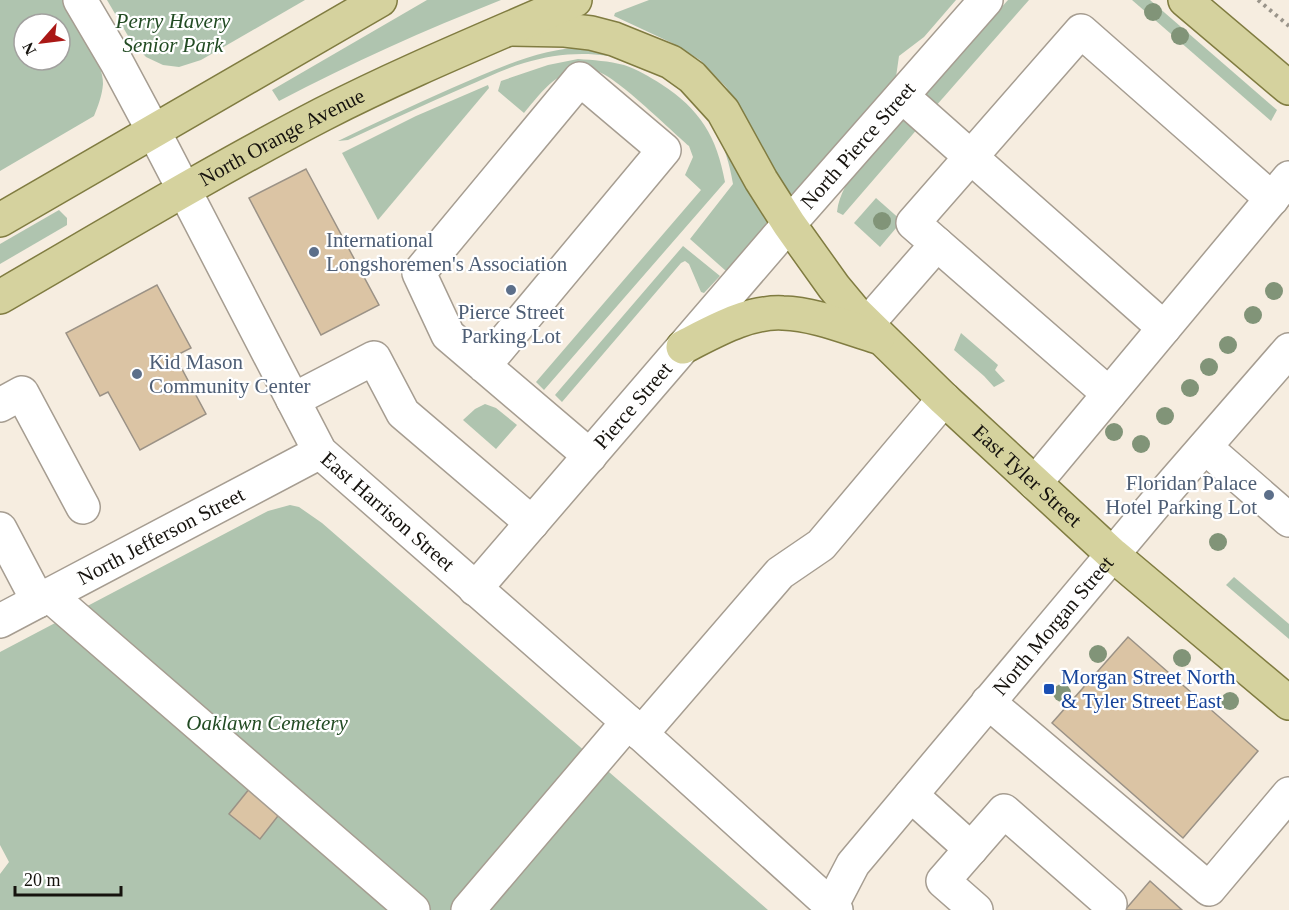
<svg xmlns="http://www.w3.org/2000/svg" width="1289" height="910" viewBox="0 0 1289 910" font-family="Georgia,serif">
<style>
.green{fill:#afc4af;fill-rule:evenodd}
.building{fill:#dbc4a4;stroke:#9b9286;stroke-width:1.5}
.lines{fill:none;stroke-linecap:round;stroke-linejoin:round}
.minor-casing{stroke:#a69d91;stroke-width:36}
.major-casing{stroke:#807c41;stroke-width:36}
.path{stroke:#9a948a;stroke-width:4;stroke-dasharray:3 4.5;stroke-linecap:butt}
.minor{stroke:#fff;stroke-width:33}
.major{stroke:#d5d29e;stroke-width:33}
.tree{fill:#819478}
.service-dot{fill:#5c6f8a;stroke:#fff;stroke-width:2}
.transit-dot{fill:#1a4fb4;stroke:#fff;stroke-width:2}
.labels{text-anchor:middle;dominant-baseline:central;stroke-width:4.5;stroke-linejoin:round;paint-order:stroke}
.park-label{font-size:21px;font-style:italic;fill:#224b23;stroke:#fff}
.street-label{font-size:21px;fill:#16130e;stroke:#fff}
.service-label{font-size:21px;fill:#4e5e75;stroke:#fff;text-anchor:start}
.transit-label{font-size:21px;fill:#164399;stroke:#fff;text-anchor:start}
</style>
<rect width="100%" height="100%" fill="#f6ede0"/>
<g class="green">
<path d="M0,0h63c12,21 41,61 40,84 -1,12 -5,22 -9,32l-94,55zM24,24h36v36h-36z"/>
<path d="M107,0h198l-104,60 -22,7 -16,-2 -17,-8 -15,-16z"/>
<path d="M427,0h74c-76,30 -150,63 -222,101l-7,-11z"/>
<path d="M649,0h307l-32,37 -25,19 -6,42 -98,97 -6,-2 -6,-8 -39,-72 -18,-26 -26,-27 -28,-17 -58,-27 1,-3z"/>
<path d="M1008,0h21l-94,107 -10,-14z"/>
<path d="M1132,0h18l127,110 -6,11z"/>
<path d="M588,47l80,25 55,57 44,93 -1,5 -40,44 -36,-32 43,-55c-6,-40 -24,-76 -57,-100 -45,-33 -100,-37 -152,-21 -20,6 -40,16 -59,24 -40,17 -78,35 -117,53l-10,1c37,-18 75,-36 114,-53 44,-19 87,-40 136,-41z"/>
<path d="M578,59c15,1 31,2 46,6 13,4 26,12 37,19 39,25 56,53 64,98l-181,208 -8,-8 165,-192 -16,-15 8,-18 -4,-11c-19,-16 -74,-71 -93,-75 -9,-2 -20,-1 -28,2 -18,6 -32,26 -44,40l-26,-22 3,-10 47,-16z"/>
<path d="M488,85l1,3 -111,132 -36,-67 74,-37z"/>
<path d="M902,118l17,9 -76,88 -6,-3c4,-36 43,-68 65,-94z"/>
<path d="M876,198l26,23 -22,26 -26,-24z"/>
<path d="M59,210l8,8v7l-67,39v-20z"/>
<path d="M683,246l37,30 -16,17 -3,-1 -12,-28 -4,-3 -4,2 -119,139 -7,-7z"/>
<path d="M961,333l37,32 -3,5 10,11 -11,6 -10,-11 -30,-26z"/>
<path d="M485,404l11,4 21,17 -21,24 -33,-29 12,-11z"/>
<path d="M290,505l9,2 23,16 446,387h-768v-36l9,-12 -9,-17v-193l268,-141z"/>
<path d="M1234,577l55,47v15l-63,-54z"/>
</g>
<g class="building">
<path d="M306,169l73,136 -58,30 -72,-137z"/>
<path d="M157,285l34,63 -16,8 31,58 -66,36 -32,-58 -8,4 -34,-63z"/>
<path d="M1128,637l130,114 -75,87 -131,-115z"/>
<path d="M254,783l31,24 -25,32 -31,-25z"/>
<path d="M1150,881l32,29h-57z"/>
</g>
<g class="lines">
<defs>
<g id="minor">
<path id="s1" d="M80,0l36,61 38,71 166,320 308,270 208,188"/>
<path d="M902,96l262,232"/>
<path d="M868,323l69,-79"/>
<path d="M484,366l180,-216 -84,-71 -161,194 29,62 142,121"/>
<path d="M1109,394l-196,-171 168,-192 191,168"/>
<path d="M293,400l81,-42 29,55 129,110"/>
<path d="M0,405l22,-12 61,114"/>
<path d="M1205,447l84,73"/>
<path d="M1035,483l254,-305"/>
<path d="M0,529l38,72"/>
<path id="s2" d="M475,589l314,-365 197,-224"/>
<path d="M49,595l364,315"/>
<path id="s3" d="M0,621l320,-169"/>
<path d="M988,702l221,187 80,-95"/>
<path d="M641,734l139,-161 41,-28 123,-146"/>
<path d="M911,795l60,54"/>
<path d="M468,910l160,-188"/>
<path id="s4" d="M829,910l24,-46 302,-360 134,-154"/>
<path d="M976,910l-33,-29 61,-70 106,93"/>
</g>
<g id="major">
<path d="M1185,0l104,88"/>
<path id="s5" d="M511,29l54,1 26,3 23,6 57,23 21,15 31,34 38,69 28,44 45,63 20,24 90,88 169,156 176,148"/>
<path d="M0,220l380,-220"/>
<path id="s6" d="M0,297c107,-62 213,-126 323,-183 82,-42 168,-77 252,-114"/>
<path d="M683,347c30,-15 65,-36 100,-34 32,1 65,15 95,24"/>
</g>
</defs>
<use href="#minor" class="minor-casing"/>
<use href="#major" class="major-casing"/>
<path class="path" d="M1258,0l31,26"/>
<use href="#minor" class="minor"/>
<use href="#major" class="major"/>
</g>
<g class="tree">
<circle cx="1153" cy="12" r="9"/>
<circle cx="1180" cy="36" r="9"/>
<circle cx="882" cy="221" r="9"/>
<circle cx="1274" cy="291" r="9"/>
<circle cx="1253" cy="315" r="9"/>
<circle cx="1228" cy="345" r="9"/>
<circle cx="1209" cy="367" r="9"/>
<circle cx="1190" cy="388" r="9"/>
<circle cx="1165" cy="416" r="9"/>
<circle cx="1114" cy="432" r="9"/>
<circle cx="1141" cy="444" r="9"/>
<circle cx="1218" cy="542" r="9"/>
<circle cx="1098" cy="654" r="9"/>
<circle cx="1182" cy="658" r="9"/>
<circle cx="1062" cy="693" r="9"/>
<circle cx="1230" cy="701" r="9"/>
</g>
<g class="service-dot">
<circle cx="314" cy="252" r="6"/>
<circle cx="511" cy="290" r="6"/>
<circle cx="137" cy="374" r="6"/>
<circle cx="1269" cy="495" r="6"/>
</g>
<rect class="transit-dot" x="1043" y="683" width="12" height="12" rx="3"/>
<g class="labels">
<g class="park-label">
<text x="173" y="21">Perry Havery<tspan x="173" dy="24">Senior Park</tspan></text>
<text x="267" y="723">Oaklawn Cemetery</text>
</g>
<g class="street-label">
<text stroke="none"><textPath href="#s6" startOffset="324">North Orange Avenue</textPath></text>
<text stroke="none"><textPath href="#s2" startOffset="586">North Pierce Street</textPath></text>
<text stroke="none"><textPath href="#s2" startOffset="242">Pierce Street</textPath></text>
<text stroke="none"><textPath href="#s5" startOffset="716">East Tyler Street</textPath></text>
<text stroke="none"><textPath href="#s1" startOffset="602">East Harrison Street</textPath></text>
<text stroke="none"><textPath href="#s3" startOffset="182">North Jefferson Street</textPath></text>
<text stroke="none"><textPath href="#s4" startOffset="363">North Morgan Street</textPath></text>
</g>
<g class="service-label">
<text x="326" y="240">International<tspan x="326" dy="24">Longshoremen's Association</tspan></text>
<text x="511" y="312" text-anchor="middle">Pierce Street<tspan x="511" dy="24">Parking Lot</tspan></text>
<text x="149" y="362">Kid Mason<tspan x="149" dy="24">Community Center</tspan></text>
<text x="1257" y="483" text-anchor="end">Floridan Palace<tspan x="1257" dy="24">Hotel Parking Lot</tspan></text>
</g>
<g class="transit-label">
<text x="1061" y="677">Morgan Street North<tspan x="1061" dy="24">&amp; Tyler Street East</tspan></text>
</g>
</g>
<g transform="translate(42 42) rotate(242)"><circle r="28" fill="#ffffff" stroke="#a2a19f" stroke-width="1.5"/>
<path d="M0-4.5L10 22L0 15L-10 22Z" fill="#aa1816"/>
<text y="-9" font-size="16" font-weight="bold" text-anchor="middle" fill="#16130e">N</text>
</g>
<path d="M15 886v9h106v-9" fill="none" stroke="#16130e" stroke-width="3"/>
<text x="24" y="886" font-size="18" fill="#16130e" stroke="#ffffff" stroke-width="4.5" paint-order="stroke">20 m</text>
</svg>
